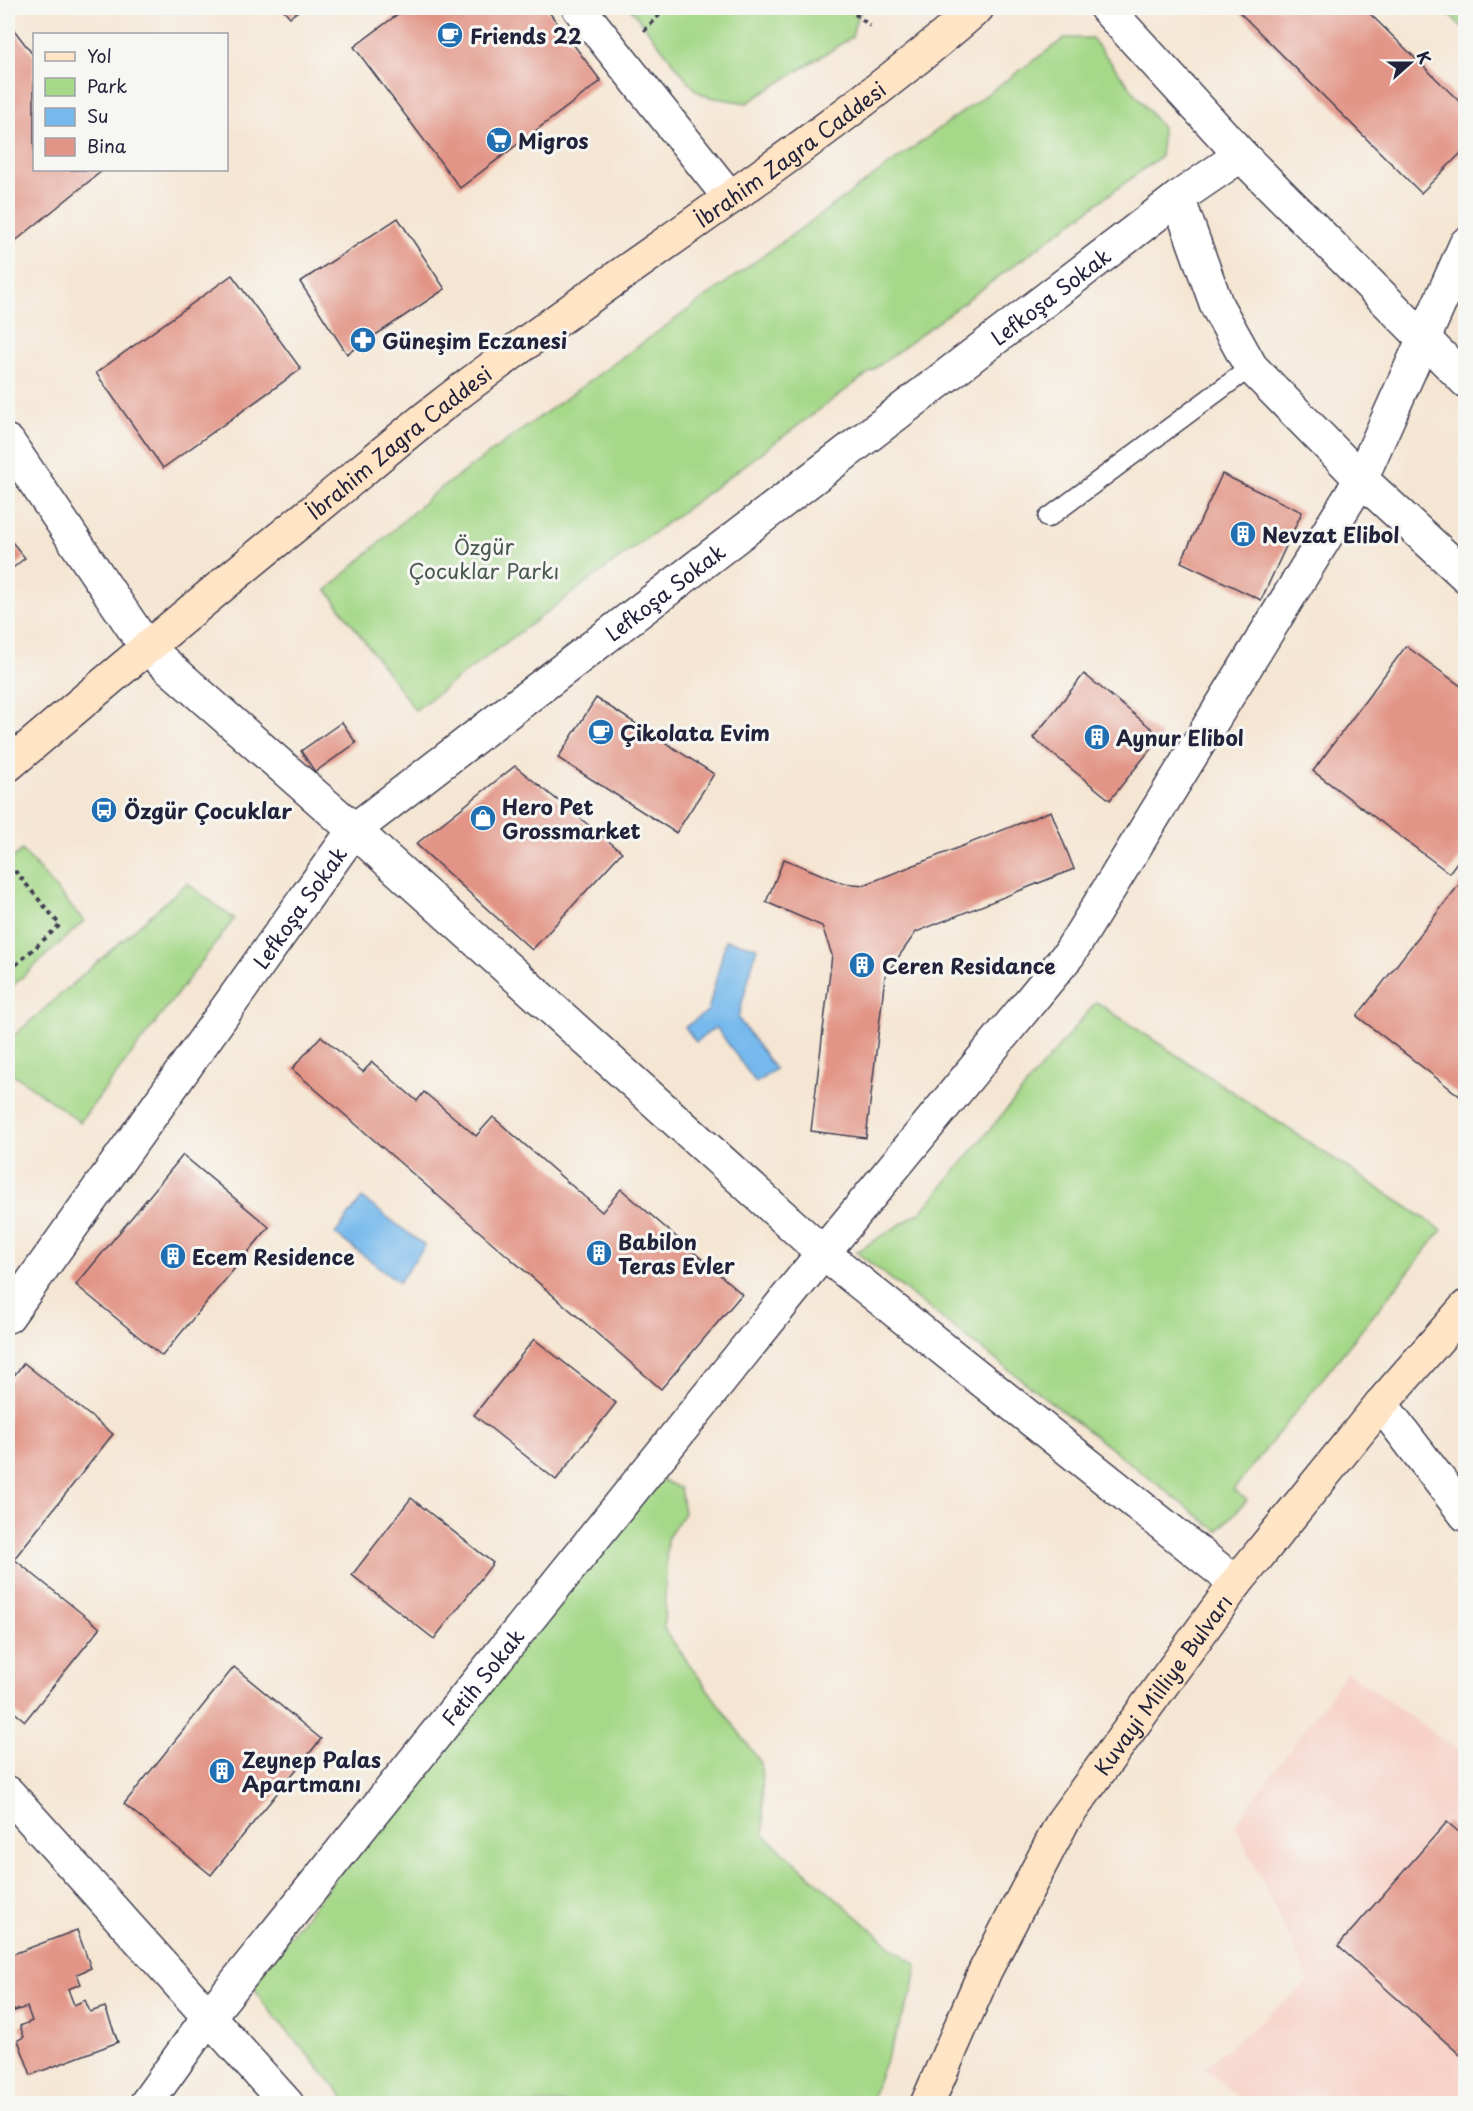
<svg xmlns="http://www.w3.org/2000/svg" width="1473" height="2111" viewBox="0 0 1473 2111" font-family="'Playpen Sans',sans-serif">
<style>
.built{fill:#f7d1c6}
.green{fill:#a5d888;stroke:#647d62;stroke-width:1.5}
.water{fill:#76b9ec;stroke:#4c6e94;stroke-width:1.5}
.building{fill:#e29587}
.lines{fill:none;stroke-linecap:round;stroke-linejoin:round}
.lane-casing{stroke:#423f52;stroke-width:21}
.street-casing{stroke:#423f52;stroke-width:36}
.secondary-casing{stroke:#423f52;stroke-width:36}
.path{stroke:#423f52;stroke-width:4;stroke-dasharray:4.5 4.5;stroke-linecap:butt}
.lane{stroke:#fff;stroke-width:18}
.street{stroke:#fff;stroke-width:33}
.secondary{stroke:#ffe4c6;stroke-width:33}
.labels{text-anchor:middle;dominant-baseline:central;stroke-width:6;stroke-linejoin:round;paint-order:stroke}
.poi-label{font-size:21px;font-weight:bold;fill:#22223b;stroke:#f6f6f2;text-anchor:start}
.street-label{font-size:21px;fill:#22223b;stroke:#f6f6f2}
.park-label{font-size:21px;fill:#495952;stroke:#f6f6f2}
</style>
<rect width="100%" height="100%" fill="#f6f6f2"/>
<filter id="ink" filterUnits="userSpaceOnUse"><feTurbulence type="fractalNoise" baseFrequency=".0167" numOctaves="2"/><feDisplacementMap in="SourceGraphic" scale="12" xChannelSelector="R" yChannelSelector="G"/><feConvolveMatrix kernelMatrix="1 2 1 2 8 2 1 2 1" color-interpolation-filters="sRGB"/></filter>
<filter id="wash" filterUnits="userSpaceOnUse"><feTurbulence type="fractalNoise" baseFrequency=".008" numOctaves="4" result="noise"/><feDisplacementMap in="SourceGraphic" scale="24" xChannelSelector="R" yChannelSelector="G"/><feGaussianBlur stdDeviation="1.35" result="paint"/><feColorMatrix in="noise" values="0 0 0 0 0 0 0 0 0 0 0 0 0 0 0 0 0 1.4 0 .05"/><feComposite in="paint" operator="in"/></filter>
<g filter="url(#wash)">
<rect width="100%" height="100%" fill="#f5e6d3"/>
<path class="built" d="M1347,1672l118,83v348h-220l-41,-35 105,-87 -74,-157z"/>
<g class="green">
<path d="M630,8h232l-7,16 -3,13 -105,66 -38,-6 -13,-6z"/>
<path d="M1443,8h22v22z"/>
<path d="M1065,38h27l70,90 -1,28 -746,554 -88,-120 106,-96z"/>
<path d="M22,850l62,71 -76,69v-128z"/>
<path d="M187,883l47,36 -154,203 -72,-52v-29z"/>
<path d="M1096,1002l346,228 -209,260 14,10 -29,31 -362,-279 66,-41z"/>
<path d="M662,1480l18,8 4,25 -17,26 -3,90 97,134 3,72 128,112 25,18 -4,25 -44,114 -520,-1 -85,-99 -12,-20 393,-499z"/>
</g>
<g class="water">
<path d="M726,940l31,7 -19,71 37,51 -19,14 -40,-56 -20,15 -11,-15 23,-16z"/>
<path d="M362,1198l63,48 -26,36 -64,-48z"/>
</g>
<g id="blocks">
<g class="building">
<path d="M282,8h20l-12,9z"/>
<path d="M406,8h140l55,73 -141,107 -106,-141z"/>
<path d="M1235,8h129l102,100v40l-45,45z"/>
<path d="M8,22l26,34v114h69l-95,77z"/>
<path d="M398,218l47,71 -98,65 -47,-72z"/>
<path d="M232,275l69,94 -138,99 -67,-95z"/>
<path d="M1222,474l80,38 -41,88 -80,-38z"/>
<path d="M8,537l17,21 -17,14z"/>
<path d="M1406,646l60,44v160l-17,23 -136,-102z"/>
<path d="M1084,674l77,62 -51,64 -77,-62z"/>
<path d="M596,698l118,76 -38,59 -118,-75z"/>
<path d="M342,722l14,21 -41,29 -14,-21z"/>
<path d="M515,766l107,86 -90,98 -116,-106z"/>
<path d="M1051,811l23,58 -158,63 -31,44 -19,162 -55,-7 21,-176 -10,-29 -56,-24 18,-43 58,24 22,2z"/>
<path d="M1461,882l5,4v215l-109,-85z"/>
<path d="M321,1036l42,36 9,-10 45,39 7,-9 52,44 17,-19 109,95 19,-23 121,105 -81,95 -369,-320z"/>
<path d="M183,1155l86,72 -107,129 -86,-71z"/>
<path d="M534,1339l82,64 -60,77 -82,-65z"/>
<path d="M24,1363l89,71 -99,125 86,69 -75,93 -17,-14v-324z"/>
<path d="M411,1498l82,65 -59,76 -82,-64z"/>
<path d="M234,1667l87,72 -110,136 -87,-71z"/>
<path d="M1447,1822l19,16v222l-128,-114z"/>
<path d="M77,1930l14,38 -14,6 4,10 -13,5 6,16 11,-5 5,12 15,-5 13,35 -87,33 -13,-35 6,-3 -4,-11 12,-5 -5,-14 -13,4 -5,-12 -1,1v-44z"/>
</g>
</g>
</g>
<g filter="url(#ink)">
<use href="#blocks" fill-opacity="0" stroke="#423f52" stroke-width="1.5"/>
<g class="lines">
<defs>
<path id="lane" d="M1048,518l203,-151"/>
<g id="street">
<path d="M579,8l151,190"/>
<path d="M1106,8l135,147 225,226"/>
<path d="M1178,198l39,108 34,61 110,112 105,97"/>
<path d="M8,442l138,205 208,183 469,423 413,330"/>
<path id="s1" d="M8,1316l346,-486 824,-632 63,-43"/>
<path d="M1381,1404l85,111"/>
<path d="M8,1793l279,311"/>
<path id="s2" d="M146,2104l63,-88 614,-763 246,-299 292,-475 105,-235"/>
</g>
<g id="secondary">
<path id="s3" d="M8,765c100,-85 201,-170 304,-253 43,-35 85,-72 129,-106 176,-136 368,-252 536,-398"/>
<path id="s4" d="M927,2104l58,-133 78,-150 173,-238 145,-179 85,-97"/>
</g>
</defs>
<use href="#lane" class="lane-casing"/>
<use href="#street" class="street-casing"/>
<use href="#secondary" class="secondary-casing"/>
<g class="path">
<path d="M848,8l22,18"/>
<path d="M644,31l22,-23"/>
<path d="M8,880l8,-8 44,53 -52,47"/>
</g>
<use href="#lane" class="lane"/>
<use href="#street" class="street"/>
<use href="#secondary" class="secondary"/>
</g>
</g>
<defs>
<symbol id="cafe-disc" viewBox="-11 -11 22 22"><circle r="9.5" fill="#1f6fb2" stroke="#f6f6f2"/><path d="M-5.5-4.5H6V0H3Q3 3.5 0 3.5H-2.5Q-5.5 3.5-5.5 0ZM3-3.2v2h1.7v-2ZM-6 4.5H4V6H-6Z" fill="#fff"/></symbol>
<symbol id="supermarket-disc" viewBox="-11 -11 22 22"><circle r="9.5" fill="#1f6fb2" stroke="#f6f6f2"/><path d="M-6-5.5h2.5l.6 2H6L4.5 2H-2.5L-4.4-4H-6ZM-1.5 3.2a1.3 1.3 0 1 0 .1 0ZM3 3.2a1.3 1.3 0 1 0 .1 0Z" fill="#fff"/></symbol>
<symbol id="pharmacy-disc" viewBox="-11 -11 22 22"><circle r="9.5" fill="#1f6fb2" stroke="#f6f6f2"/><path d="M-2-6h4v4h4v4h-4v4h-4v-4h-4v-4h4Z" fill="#fff"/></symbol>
<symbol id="building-disc" viewBox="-11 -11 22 22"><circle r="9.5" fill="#1f6fb2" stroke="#f6f6f2"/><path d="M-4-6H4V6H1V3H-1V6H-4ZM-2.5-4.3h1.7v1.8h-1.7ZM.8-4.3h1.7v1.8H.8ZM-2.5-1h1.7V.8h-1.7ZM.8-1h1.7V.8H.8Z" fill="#fff"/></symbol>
<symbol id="bus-disc" viewBox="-11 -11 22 22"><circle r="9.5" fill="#1f6fb2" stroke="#f6f6f2"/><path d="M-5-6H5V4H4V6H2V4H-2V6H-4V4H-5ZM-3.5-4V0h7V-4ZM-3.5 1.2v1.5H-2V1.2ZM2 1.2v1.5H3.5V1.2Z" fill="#fff"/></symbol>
<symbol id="shop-disc" viewBox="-11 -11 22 22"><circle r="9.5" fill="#1f6fb2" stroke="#f6f6f2"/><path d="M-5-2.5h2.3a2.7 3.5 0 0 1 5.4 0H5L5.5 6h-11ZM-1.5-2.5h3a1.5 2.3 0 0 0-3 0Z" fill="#fff"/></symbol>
</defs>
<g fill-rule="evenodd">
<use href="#cafe-disc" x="435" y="20" width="30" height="30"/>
<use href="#supermarket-disc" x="484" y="125" width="30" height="30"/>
<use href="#pharmacy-disc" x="348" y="325" width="30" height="30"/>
<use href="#building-disc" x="1228" y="519" width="30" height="30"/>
<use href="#cafe-disc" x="586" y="717" width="30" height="30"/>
<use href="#building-disc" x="1082" y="722" width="30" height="30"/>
<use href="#bus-disc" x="89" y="795" width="30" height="30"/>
<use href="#shop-disc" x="468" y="803" width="30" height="30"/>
<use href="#building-disc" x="847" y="950" width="30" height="30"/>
<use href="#building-disc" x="584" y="1238" width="30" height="30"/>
<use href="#building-disc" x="158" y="1241" width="30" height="30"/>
<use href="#building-disc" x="207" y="1756" width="30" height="30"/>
</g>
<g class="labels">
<g class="poi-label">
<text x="470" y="35">Friends 22</text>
<text x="518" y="140">Migros</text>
<text x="382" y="340">Güneşim Eczanesi</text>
<text x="1262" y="534">Nevzat Elibol</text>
<text x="620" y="732">Çikolata Evim</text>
<text x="1116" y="737">Aynur Elibol</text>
<text x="502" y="806">Hero Pet<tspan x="502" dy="24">Grossmarket</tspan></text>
<text x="124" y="810">Özgür Çocuklar</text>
<text x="882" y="965">Ceren Residance</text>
<text x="618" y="1241">Babilon<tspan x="618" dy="24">Teras Evler</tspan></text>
<text x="192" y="1256">Ecem Residence</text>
<text x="242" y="1759">Zeynep Palas<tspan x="242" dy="24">Apartmanı</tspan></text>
</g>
<g class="street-label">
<text stroke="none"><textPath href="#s3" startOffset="993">İbrahim Zagra Caddesi</textPath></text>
<text stroke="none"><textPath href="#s1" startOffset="1474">Lefkoşa Sokak</textPath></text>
<text stroke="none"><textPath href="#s3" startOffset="507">İbrahim Zagra Caddesi</textPath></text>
<text stroke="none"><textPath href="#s1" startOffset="988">Lefkoşa Sokak</textPath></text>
<text stroke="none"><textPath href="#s1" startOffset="502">Lefkoşa Sokak</textPath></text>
<text stroke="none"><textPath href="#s2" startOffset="544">Fetih Sokak</textPath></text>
<text stroke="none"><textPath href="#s4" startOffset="483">Kuvayi Milliye Bulvarı</textPath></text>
</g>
<g class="park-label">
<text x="484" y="546">Özgür<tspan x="484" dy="24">Çocuklar Parkı</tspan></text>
</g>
</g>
<rect width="1473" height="2111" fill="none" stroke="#f6f6f2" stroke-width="30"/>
<rect x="33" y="33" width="195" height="138" fill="#f6f6f2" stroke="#a1a1a9" stroke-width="1.5"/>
<rect x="45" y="52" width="30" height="9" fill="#ffe4c6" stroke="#a1a1a9" stroke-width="1.5"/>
<text x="87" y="63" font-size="18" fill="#22223b">Yol</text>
<rect x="45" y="78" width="30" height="18" fill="#a5d888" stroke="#a1a1a9" stroke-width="1.5"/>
<text x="87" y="93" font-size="18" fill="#22223b">Park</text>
<rect x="45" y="108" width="30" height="18" fill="#76b9ec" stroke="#a1a1a9" stroke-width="1.5"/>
<text x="87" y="123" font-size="18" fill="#22223b">Su</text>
<rect x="45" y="138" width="30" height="18" fill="#e29587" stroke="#a1a1a9" stroke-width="1.5"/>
<text x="87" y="153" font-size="18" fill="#22223b">Bina</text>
<g transform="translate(1410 63) rotate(69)" stroke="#f6f6f2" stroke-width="4.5" paint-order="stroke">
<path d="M0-4.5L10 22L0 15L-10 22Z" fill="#22223b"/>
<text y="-9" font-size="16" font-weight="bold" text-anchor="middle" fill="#22223b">K</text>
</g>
</svg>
